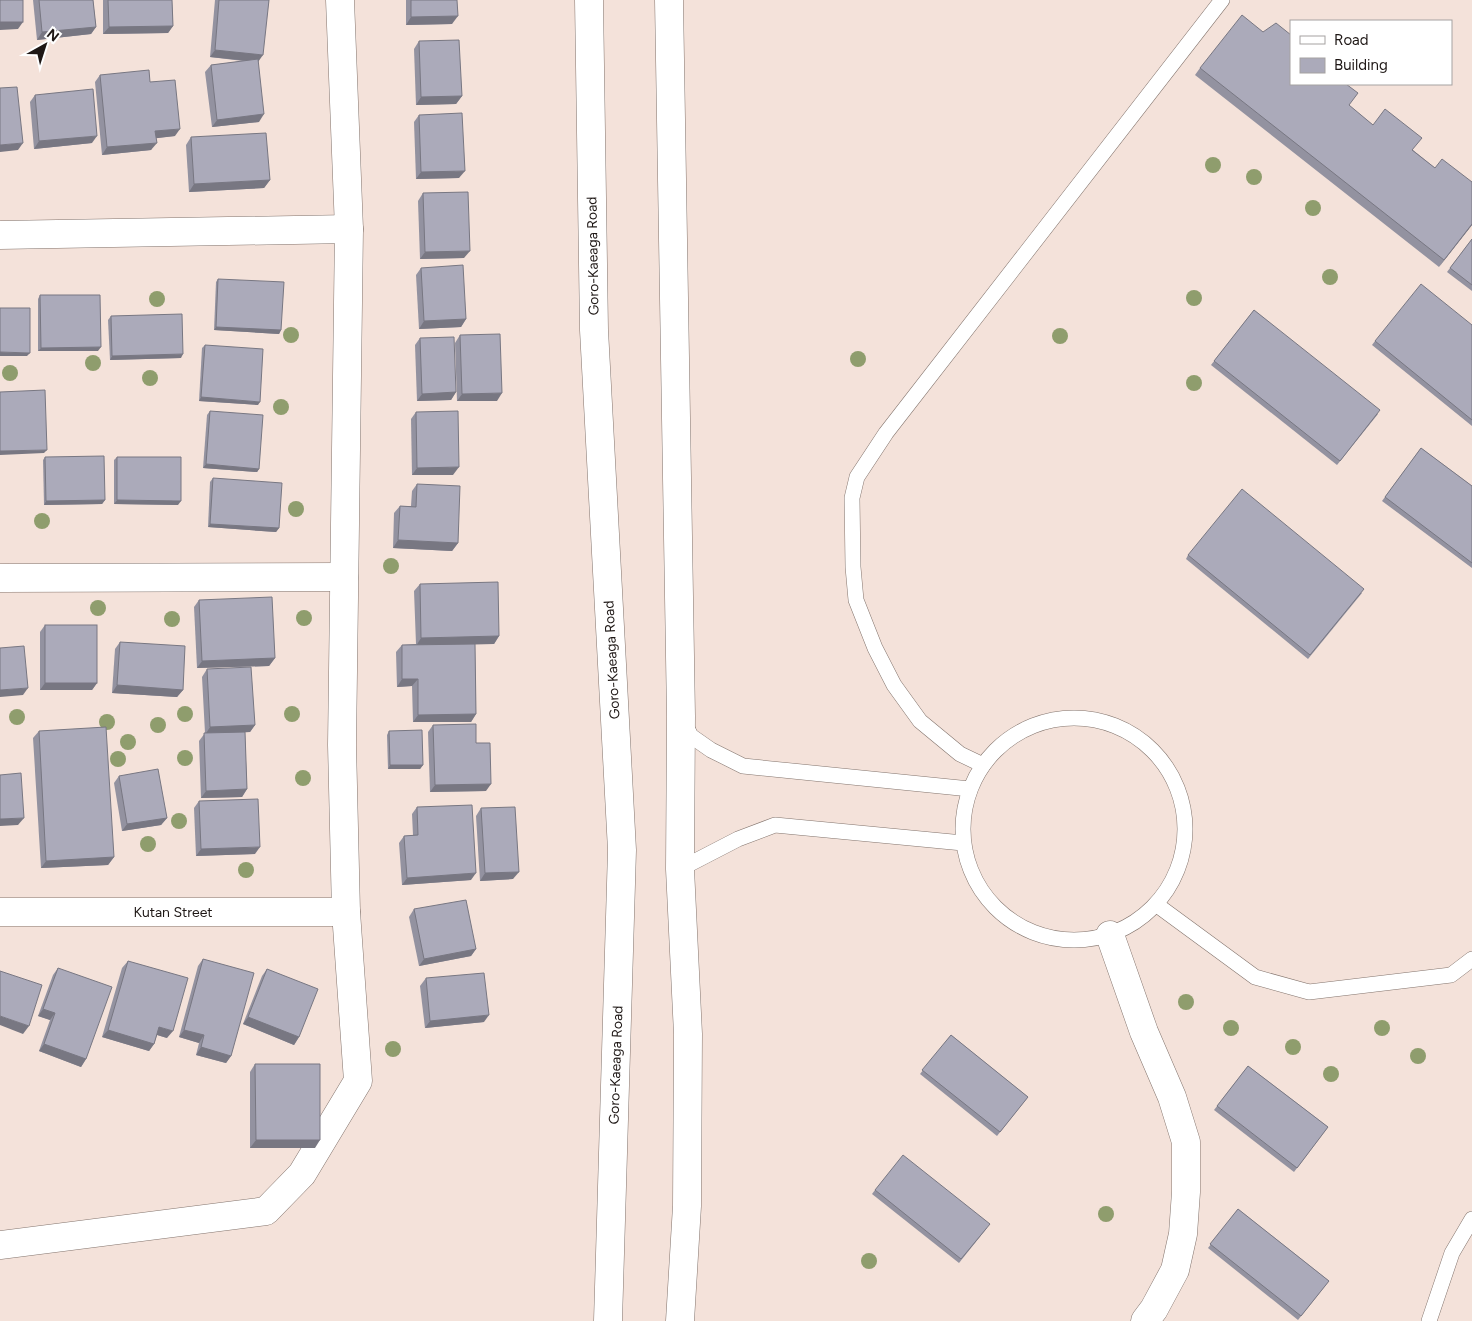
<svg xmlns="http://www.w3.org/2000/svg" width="1472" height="1321" viewBox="0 0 1472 1321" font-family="Figtree,sans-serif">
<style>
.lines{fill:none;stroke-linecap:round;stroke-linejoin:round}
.service-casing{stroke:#83746d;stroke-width:16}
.minor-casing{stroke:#83746d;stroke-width:29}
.primary-casing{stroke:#83746d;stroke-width:29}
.service{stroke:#fff;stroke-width:15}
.minor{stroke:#fff;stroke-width:28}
.primary{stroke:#fff;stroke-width:28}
.tree{fill:#8f9d6d}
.wall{fill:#9392a0}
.shaded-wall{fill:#787782}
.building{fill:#abaaba;stroke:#787782}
.labels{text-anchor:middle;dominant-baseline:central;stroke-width:4;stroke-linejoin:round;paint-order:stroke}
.street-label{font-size:14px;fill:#1e1715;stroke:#fff}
</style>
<rect width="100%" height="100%" fill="#f4e2da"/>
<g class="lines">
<defs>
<g id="service">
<circle cx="1074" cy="829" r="111"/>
<path d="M684,722l7,14 20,14 32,16 227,23"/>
<path d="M983,765l-23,-11 -40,-33 -26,-36 -19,-37 -19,-48 -3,-33 -1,-69 5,-21 29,-44 336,-433"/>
<path d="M680,869l58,-30 37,-14 188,18"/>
<path d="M1157,905l98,72 54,15 142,-17 21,-16"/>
<path d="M1429,1321l23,-68 20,-34"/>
</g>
<g id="minor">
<path d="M0,235l349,-6"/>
<path d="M0,578l344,-1"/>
<path d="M0,912h346"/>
<path d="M1110,935l34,97 28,65 14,45v50l-3,42 -8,36 -21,39 -9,12"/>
<path d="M0,1245l266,-34 36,-37 56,-93 -12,-169 -4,-167 7,-516 -9,-229"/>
</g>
<g id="primary">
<path d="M589,0l5,330 28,520 -14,471"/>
<path d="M669,0l12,716 -1,153 8,165 -1,172 -7,115"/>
</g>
</defs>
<use href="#service" class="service-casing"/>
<use href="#minor" class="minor-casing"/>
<use href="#primary" class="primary-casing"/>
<use href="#service" class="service"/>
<use href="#minor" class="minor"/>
<use href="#primary" class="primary"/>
</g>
<g class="tree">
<circle cx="1213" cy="165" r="8"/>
<circle cx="1254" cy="177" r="8"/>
<circle cx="1313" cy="208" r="8"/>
<circle cx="1330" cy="277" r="8"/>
<circle cx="1194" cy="298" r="8"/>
<circle cx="157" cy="299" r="8"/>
<circle cx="291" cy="335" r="8"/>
<circle cx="1060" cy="336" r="8"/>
<circle cx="858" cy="359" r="8"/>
<circle cx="93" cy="363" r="8"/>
<circle cx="10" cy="373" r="8"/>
<circle cx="150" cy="378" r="8"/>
<circle cx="1194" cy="383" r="8"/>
<circle cx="281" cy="407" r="8"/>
<circle cx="296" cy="509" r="8"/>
<circle cx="42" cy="521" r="8"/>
<circle cx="391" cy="566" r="8"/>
<circle cx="98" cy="608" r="8"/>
<circle cx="304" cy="618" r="8"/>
<circle cx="172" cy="619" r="8"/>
<circle cx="185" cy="714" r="8"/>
<circle cx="292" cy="714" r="8"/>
<circle cx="17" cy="717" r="8"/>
<circle cx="107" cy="722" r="8"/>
<circle cx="158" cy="725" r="8"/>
<circle cx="128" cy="742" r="8"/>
<circle cx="185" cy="758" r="8"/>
<circle cx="118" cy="759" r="8"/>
<circle cx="303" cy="778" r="8"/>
<circle cx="179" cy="821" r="8"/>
<circle cx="148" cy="844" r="8"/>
<circle cx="246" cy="870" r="8"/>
<circle cx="1186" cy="1002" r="8"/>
<circle cx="1231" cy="1028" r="8"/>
<circle cx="1382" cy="1028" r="8"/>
<circle cx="1293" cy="1047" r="8"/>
<circle cx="393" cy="1049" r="8"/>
<circle cx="1418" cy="1056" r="8"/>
<circle cx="1331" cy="1074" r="8"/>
<circle cx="1106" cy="1214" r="8"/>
<circle cx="869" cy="1261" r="8"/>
</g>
<g class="wall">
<path d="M33,0h60l3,27 -5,7 -54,6z"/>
<path d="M103,0h69l1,26 -5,7 -65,1z"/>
<path d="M215,0h54l-11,62 1,60 -47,5 -7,-55 6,-7 32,-4 -33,-4z"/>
<path d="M406,0h51l-5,24 -46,1z"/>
<path d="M1263,32l28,52 58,22 24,19 40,25 22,18 37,14v43l-33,42 -244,-192 5,-7z"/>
<path d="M419,41l43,55 -6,8 -40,1 -2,-56z"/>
<path d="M100,75l50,7 25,54 -19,2 -5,12 -49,5 -7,-73z"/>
<path d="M35,95l57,48 -58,6 -4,-47z"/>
<path d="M419,115l40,63 -43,1 -2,-57z"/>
<path d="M191,137l79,43 -6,8 -75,4 -3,-47z"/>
<path d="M423,193l41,65 -44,1 -2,-58z"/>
<path d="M1472,239v52l-25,-19z"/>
<path d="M421,268l45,51 -5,8 -42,2 -3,-54z"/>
<path d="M218,279l63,51 -2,4 -65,-4 2,-48z"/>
<path d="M40,295l58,56h-60v-52z"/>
<path d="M1254,310l124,104 -41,51 -126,-100z"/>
<path d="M111,316l70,42 -71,2 -2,-40z"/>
<path d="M1472,325v101l-100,-81 3,-4z"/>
<path d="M460,335l37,66h-40l-2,-58z"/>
<path d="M420,338l36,54 -5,8 -34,1 -2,-56z"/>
<path d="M205,345l53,60 -59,-4 3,-53z"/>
<path d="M210,411l49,58 -2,3 -54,-4 4,-53z"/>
<path d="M416,412l37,63h-41l-1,-56z"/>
<path d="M1421,448l51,38v82l-90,-67z"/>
<path d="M45,457l60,43 -3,4 -58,1 -1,-45z"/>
<path d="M117,457l61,48 -64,-1v-44z"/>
<path d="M213,478l66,50 -3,4 -68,-5 2,-45z"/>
<path d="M417,484l41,59 -6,8 -59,-3 1,-35 6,-7h11l1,-15z"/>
<path d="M1188,555l174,38 -54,66 -122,-100z"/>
<path d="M420,584l79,52 -5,8h-19l1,70 -5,8h-58l-1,-36 -15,1 -1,-35 6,-7 14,-1 -2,-53z"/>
<path d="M199,600l76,58 -6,8 -72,2 -3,-61z"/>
<path d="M45,625l52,58 -5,7h-52v-58z"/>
<path d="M120,642l63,48 -6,7 -65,-4 3,-44z"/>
<path d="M207,669l48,56 -5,7h-5l2,57 -5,8 -41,1 -2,-57 6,-8 -3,-56z"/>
<path d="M433,725l43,18 10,48 -56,1 -2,-60z"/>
<path d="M39,731l75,126 -6,8 -67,3 -8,-130z"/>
<path d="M389,731l34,34 -3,4h-32l-1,-34z"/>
<path d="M119,776l48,42 -6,7 -39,6 -8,-48z"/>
<path d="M199,801l56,53 -59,2 -2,-48z"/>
<path d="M417,807l54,73 -69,5 -3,-42 5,-7 9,-1 -1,-21z"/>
<path d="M481,808l32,71 -33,2 -4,-65z"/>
<path d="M414,909l62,40 -5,7 -52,10 -10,-49z"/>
<path d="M203,959l28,97 -5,7 -30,-8 3,-12 -20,-6 19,-71z"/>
<path d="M128,961l39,77 -10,-3 -3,9 -5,7 -47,-14 20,-69z"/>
<path d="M58,968l28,91 -5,8 -42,-16 11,-31 -12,-4 15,-41z"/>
<path d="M267,969l32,68 -5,8 -51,-21 19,-48z"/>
<path d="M426,978l58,44 -59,6 -5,-42z"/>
<path d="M951,1035l77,62 -31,39 -77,-62z"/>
<path d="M255,1064l60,84h-65v-76z"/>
<path d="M1248,1066l80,61 -34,45 -80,-62z"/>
<path d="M875,1190l112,38 -28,35 -87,-69z"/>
<path d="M1238,1209l91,72 -31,39 -90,-72z"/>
</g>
<g class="shaded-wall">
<path d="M458,16l-6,8 -46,1 5,-8z"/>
<path d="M0,22h23l-5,7 -18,1z"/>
<path d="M173,26l-5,7 -65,1 6,-7z"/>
<path d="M96,27l-5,7 -54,6 5,-8z"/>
<path d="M215,50l48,5 -5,7 -48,-5z"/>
<path d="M462,96l-6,8 -40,1 5,-8z"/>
<path d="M264,114l-5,8 -47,5 5,-7z"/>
<path d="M180,129l-5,7 -25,3 5,-8z"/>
<path d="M97,136l-5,7 -58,6 5,-8z"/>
<path d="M23,143l-5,7 -18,2v-7z"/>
<path d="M157,143l-6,7 -49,5 5,-8z"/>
<path d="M465,171l-6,7 -43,1 5,-7z"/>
<path d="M270,180l-6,8 -75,4 5,-8z"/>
<path d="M1472,224v1l-33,42 5,-7z"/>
<path d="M470,251l-6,7 -44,1 5,-7z"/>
<path d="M466,319l-5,8 -42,2 5,-8z"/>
<path d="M216,327l65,3 -2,4 -65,-4z"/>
<path d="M101,347l-3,4h-60l3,-3z"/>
<path d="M0,352l30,1 -3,3h-27z"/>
<path d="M183,354l-2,4 -71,2 2,-4z"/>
<path d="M456,392l-5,8 -34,1 5,-7z"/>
<path d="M502,393l-5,8h-40l5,-7z"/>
<path d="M201,397l59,5 -2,3 -59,-4z"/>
<path d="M47,450l-3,3 -44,2v-4z"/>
<path d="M206,464l53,5 -2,3 -54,-4z"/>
<path d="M459,467l-6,8h-41l5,-7z"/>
<path d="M105,500l-3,4 -58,1 2,-4z"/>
<path d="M117,500l64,1 -3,4 -64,-1z"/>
<path d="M210,524l69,4 -3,4 -68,-5z"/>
<path d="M398,540l60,3 -6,8 -59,-3z"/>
<path d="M499,636l-5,8 -78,2 5,-8z"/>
<path d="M275,658l-6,8 -72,2 5,-7z"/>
<path d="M402,679h16l-6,7 -15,1z"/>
<path d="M45,683h52l-5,7h-52z"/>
<path d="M117,685l66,5 -6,7 -65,-4z"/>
<path d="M28,688l-5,7 -23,2v-7z"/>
<path d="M476,714l-5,8h-58l5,-7z"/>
<path d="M255,725l-5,7 -45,3 5,-8z"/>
<path d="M390,765h33l-3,4h-32z"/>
<path d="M491,784l-5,7 -56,1 5,-7z"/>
<path d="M247,789l-5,8 -41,1 5,-7z"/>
<path d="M24,818l-6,7 -18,1v-7z"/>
<path d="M167,818l-6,7 -39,6 5,-7z"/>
<path d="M260,847l-5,7 -59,2 5,-7z"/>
<path d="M114,857l-6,8 -67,3 5,-7z"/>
<path d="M519,872l-6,7 -33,2 5,-8z"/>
<path d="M476,873l-5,7 -69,5 5,-7z"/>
<path d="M476,949l-5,7 -52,10 5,-7z"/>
<path d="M43,1009l12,4 -5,7 -12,-4z"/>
<path d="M489,1015l-5,7 -59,6 5,-7z"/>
<path d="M0,1016l29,10 -6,8 -23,-9z"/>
<path d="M248,1017l51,20 -5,8 -51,-21z"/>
<path d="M159,1027l14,4 -6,7 -13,-4z"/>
<path d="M108,1030l46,14 -5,7 -47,-14z"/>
<path d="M184,1030l20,5 -5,8 -20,-6z"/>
<path d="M44,1044l42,15 -5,8 -42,-16z"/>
<path d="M201,1047l30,9 -5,7 -30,-8z"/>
<path d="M256,1140h64l-5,8h-65z"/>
</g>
<g class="building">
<rect x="0" y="0" width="23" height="22"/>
<path d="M39,0h54l3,27 -54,5z"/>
<path d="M108,0h64l1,26 -64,1z"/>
<path d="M219,0h50l-6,55 -48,-5z"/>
<path d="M411,0h46l1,16 -47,1z"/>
<path d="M1242,15l21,17 13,-9 15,12v49h55l12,9 -9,12 24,20 12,-16 37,29 -10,12 23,18 7,-9 30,23v42l-28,36 -244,-192z"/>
<path d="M459,40l3,56 -41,1 -2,-56z"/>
<path d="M258,59l6,55 -47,6 -6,-55z"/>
<path d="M149,70l1,12 25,-2 5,49 -25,2 2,12 -50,4 -7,-72z"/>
<path d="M17,87l6,56 -23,2v-57z"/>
<path d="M93,89l4,47 -58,5 -4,-46z"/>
<path d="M462,113l3,58 -44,1 -2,-57z"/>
<path d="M266,133l4,47 -76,4 -3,-47z"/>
<path d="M468,192l2,59 -45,1 -2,-59z"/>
<path d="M1472,239v46l-22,-17z"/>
<path d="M463,265l3,54 -42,2 -3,-53z"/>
<path d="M218,279l66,3 -3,48 -65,-3z"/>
<path d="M1421,284l51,41v95l-97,-79z"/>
<path d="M40,295h60l1,52 -60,1z"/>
<path d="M0,308h30v45l-30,-1z"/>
<path d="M1254,310l126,100 -40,51 -126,-100z"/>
<path d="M182,314l1,40 -71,2 -1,-40z"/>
<path d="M500,334l2,59 -40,1 -2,-59z"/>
<path d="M454,337l2,55 -34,2 -2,-56z"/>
<path d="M205,345l58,4 -3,53 -59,-5z"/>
<path d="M45,390l2,60 -47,1v-59z"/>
<path d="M210,411l53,4 -4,54 -53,-5z"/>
<path d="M458,411l1,56 -42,1 -1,-56z"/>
<path d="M1421,448l51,38v77l-87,-66z"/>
<path d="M104,456l1,44 -59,1 -1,-44z"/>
<path d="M117,457h64v44l-64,-1z"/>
<path d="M213,478l69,5 -3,45 -69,-4z"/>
<path d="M417,484l43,2 -2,57 -60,-3 2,-34 16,1z"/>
<path d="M1242,489l122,100 -54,66 -122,-100z"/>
<path d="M498,582l1,54 -78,2 -1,-54z"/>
<path d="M272,597l3,61 -73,3 -3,-61z"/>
<rect x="45" y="625" width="52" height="58"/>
<path d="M120,642l65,4 -2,44 -66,-5z"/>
<path d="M475,644l1,70 -58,1v-36h-16v-34z"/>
<path d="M24,646l4,42 -28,2v-42z"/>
<path d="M251,667l4,58 -45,2 -3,-58z"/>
<path d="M476,724v19h14l1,41 -56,1 -2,-60z"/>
<path d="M106,727l8,130 -68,4 -7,-130z"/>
<path d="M422,730l1,35h-33l-1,-34z"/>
<path d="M245,732l2,57 -41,2 -2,-58z"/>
<path d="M158,769l9,49 -40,6 -8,-48z"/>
<path d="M21,773l3,45 -24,1v-44z"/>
<path d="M258,799l2,48 -59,2 -2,-48z"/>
<path d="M472,805l4,68 -69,5 -3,-42 14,-1 -1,-28z"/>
<path d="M515,807l4,65 -34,1 -4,-65z"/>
<path d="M466,900l10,49 -52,10 -10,-50z"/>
<path d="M203,959l51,14 -23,83 -30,-9 3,-12 -20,-5z"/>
<path d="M128,961l60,17 -15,53 -14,-4 -5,17 -46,-14z"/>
<path d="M58,968l54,19 -26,72 -42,-15 11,-31 -12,-4z"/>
<path d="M267,969l51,20 -19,48 -51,-20z"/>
<path d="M0,971l42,14 -13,41 -29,-10z"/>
<path d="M484,973l5,42 -59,6 -4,-43z"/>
<path d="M951,1035l77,62 -28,35 -78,-62z"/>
<path d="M255,1064h65v76h-64z"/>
<path d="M1248,1066l80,61 -31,41 -80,-62z"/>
<path d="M903,1155l87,69 -29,35 -86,-69z"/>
<path d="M1238,1209l91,72 -28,35 -91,-72z"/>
</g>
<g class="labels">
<g class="street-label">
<text transform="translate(593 256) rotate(-91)">Goro-Kaeaga Road</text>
<text transform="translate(612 660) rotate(-93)">Goro-Kaeaga Road</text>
<text x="173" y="912">Kutan Street</text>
<text transform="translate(616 1065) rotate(-88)">Goro-Kaeaga Road</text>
</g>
</g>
<rect x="1290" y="20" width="162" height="65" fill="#ffffff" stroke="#a5a2a1"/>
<rect x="1300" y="36" width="25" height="8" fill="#ffffff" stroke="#a5a2a1"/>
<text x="1334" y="45" font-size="15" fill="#1e1715">Road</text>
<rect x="1300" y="58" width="25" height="15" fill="#abaaba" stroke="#a5a2a1"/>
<text x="1334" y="70" font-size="15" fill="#1e1715">Building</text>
<g transform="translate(45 45) rotate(39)" stroke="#ffffff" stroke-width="4" paint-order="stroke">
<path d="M0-4L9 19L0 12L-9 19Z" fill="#1e1715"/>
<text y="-8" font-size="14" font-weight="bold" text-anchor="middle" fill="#1e1715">N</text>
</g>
</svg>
